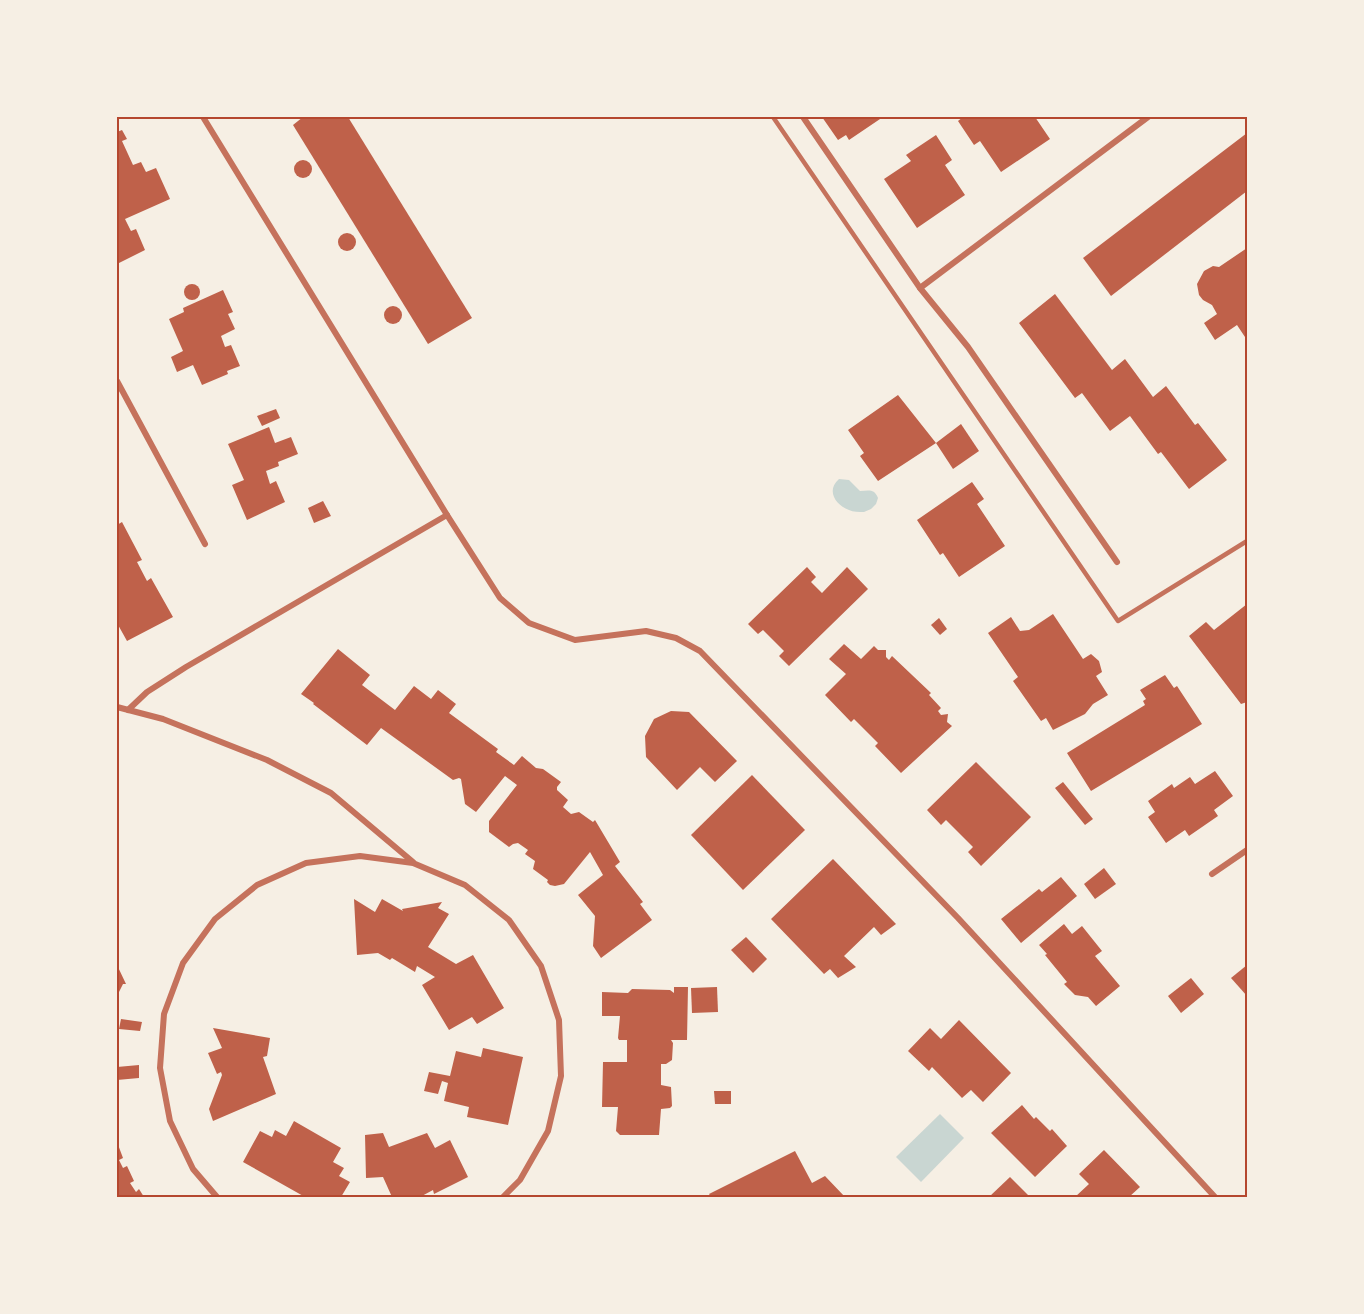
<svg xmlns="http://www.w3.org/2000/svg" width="1364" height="1314" viewBox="0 0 1364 1314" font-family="Spectral,serif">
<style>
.water{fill:#c9d6d2}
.building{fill:#bf614a}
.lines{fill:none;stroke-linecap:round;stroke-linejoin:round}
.service{stroke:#c5725c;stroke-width:4.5}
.minor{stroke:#c5725c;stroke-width:6}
.neatline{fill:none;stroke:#b5482f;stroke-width:2}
</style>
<rect width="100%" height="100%" fill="#f6efe4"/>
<g class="water">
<path d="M839,479l10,1 11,11c8,0 14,-3 18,7l-2,6 -5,5 -7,3c-5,0 -11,0 -15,-2 -14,-5 -23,-20 -10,-31z"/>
<path d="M940,1114l24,24 -43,44 -25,-25z"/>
</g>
<g class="building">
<path d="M303,117h45l124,201 -44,26 -135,-219z"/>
<path d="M822,117h61l-34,23 -3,-5 -8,5z"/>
<path d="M963,117h72l15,22 -49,33 -21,-31 -6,4 -16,-24z"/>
<path d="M122,130l5,9 -5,2 11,24 8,-3 5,10 10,-4 14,31 -45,20 6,12 5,-2 9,21 -28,14v-132z"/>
<path d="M1247,133v58l-136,105 -28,-38z"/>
<path d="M936,135l16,25 -7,5 20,30 -48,33 -33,-49 27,-18 -5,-6z"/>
<circle cx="303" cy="169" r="9"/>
<circle cx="347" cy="242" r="9"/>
<path d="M1247,248v92l-10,-15 -22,15 -11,-17 13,-9 -5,-9 -9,-5 -4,-5 -2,-11 7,-13 9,-5 6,1z"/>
<circle cx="192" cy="292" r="8"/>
<path d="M223,290l10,22 -5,2 7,15 -14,7 4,11 6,-2 9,21 -13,5 1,3 -26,11 -9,-20 -16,7 -6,-15 12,-6 -14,-32 15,-7 -1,-4z"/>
<path d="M1055,294l57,76 13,-11 28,38 13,-11 29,39 3,-2 29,37 -38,29 -28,-37 -3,2 -28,-38 -20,15 -28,-38 -7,5 -56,-75z"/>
<circle cx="393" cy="315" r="9"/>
<path d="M898,395l38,48 -58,38 -18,-25 4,-3 -16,-23z"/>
<path d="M276,409l4,9 -18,8 -5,-10z"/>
<path d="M961,424l18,27 -26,18 -17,-26z"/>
<path d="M269,427l6,16 16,-6 7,17 -20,8 1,4 -13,5 4,13 6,-3 9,21 -38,18 -15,-35 12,-5 -16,-36z"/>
<path d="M972,482l12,17 -7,5 28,42 -46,31 -16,-24 -3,2 -23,-35z"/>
<path d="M323,501l8,15 -17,7 -6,-15z"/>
<path d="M122,522l20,38 -5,2 10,19 4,-3 22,39 -46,24 -10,-18v-98z"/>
<path d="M807,567l9,10 -5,5 11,11 25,-26 21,22 -79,77 -10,-10 5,-5 -21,-21 -5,4 -10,-10z"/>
<path d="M1247,604v98l-6,2 -52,-68 17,-14 8,8z"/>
<path d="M1053,614l30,45 8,-5 8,7 3,11 -6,4 12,19 -15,9 -8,10 -32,16 -7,-12 -5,3 -28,-40 5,-4 -30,-44 23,-16 9,14 9,-1z"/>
<path d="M939,618l8,11 -7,6 -9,-10z"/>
<path d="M844,644l17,15 13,-13 4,4h8v7l3,3 3,-4 39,37 -2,2 12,13 -3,3 3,4 7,-1 -1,8 5,4 -51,47 -26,-27 3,-3 -24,-24 -3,3 -26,-27 21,-21 -17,-15z"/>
<path d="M338,649l32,26 -8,10 33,25 19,-24 17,13 7,-9 18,14 -7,9 49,36 -2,3 18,13 8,-9 14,12 7,1 18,13 -4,5v3l11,10 -5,7 8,7 8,-2 14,10 2,-2 25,42 -5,4 28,36 -3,2 12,16 -51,38 -8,-12 2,-30 -17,-21 25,-20 -13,-23 -26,32 -9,2 -5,-1 -3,-3 1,-2 -15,-11 2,-8 -10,-7 3,-4 -10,-7 -5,1 -4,3 -20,-15v-11l28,-36 -12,-9 -29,36 -11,-8 -4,-25 -2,-1 -6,2 -72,-52 -14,17 -54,-41 1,-1 -13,-9z"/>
<path d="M1165,675l9,13 3,-2 25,38 -111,67 -24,-38 78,-48 -2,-4 3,-2 -6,-9z"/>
<path d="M671,711l18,1 48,49 -22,21 -15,-15 -23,23 -31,-33 -1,-21 9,-17z"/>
<path d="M976,762l55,55 -50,49 -13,-14 5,-5 -27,-27 -5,5 -14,-15z"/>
<path d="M1215,771l18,25 -19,14 4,6 -29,20 -4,-6 -19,13 -18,-26 7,-5 -7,-11 24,-17 2,4 16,-11 5,7z"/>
<path d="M752,775l53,55 -62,60 -52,-55z"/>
<path d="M1063,782l30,37 -8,6 -30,-37z"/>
<path d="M833,859l63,65 -15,11 -7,-8 -30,29 12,11 -18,11 -8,-9 -6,5 -53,-55z"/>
<path d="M1104,868l12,16 -21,15 -11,-15z"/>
<path d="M1061,877l16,19 -56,47 -20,-24 38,-30 3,3z"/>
<path d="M354,899l21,13 7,-13 21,12 -1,-2 40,-7 -4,6 11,6 -21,33 28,17 17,-9 31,53 -27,16 -5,-7 -23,13 -27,-45 13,-8 -18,-11 -2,6 -23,-14 -2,2 -12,-7 -21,2z"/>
<path d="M1064,924l8,10 10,-8 20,25 -7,5 25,30 -24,20 -8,-9 -13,-2 -11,-11 3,-2 -22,-27 2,-1 -8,-9z"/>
<path d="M746,937l21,22 -14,14 -22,-23z"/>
<path d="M117,965l9,19h-3l-4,8 -2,-1z"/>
<path d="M1247,965v31l-16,-18z"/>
<path d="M1191,978l13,16 -23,19 -13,-17z"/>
<path d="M674,987h14l-1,53h-16l2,3 -1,17 -6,4h-5v21l10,2 1,19 -2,2 -9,1 -2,26h-39l-4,-4 2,-24h-16l1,-45h24v-22h-8l-1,-2 2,-22h-18v-24l26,1 4,-4 38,1 4,3z"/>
<path d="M717,987l1,25 -26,1 -1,-25z"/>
<path d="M121,1019l21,3 -2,9 -21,-2z"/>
<path d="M959,1020l52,53 -28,29 -12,-12 -9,8 -30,-31 -3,4 -21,-20 22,-23 11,11z"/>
<path d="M213,1028l57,10 -3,18 -4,1 13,37 -63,27 -4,-12 13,-34 -1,-3 -4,2 -9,-21 14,-5z"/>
<path d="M483,1048l40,9 -15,68 -41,-8 2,-10 -25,-6 4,-18 -6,-2 -4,13 -14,-3 5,-19 21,4 6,-25 25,6z"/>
<path d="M139,1065v13l-22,2v-13z"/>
<path d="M714,1091h17v13h-16z"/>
<path d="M1022,1105l12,14 2,-2 14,14 2,-2 15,17 -32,31 -44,-44z"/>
<path d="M294,1121l47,27 -8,14 11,6 -5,8 11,6 -9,15h-36l-62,-35 17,-31 12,6 3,-7 11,6z"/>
<path d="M383,1133l6,14 38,-14 8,15 15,-8 18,37 -34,17 -1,-4 -13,7h-28l-9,-20 -17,1 -1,-43z"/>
<path d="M117,1142l6,16 -4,2 4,8 4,-2 7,15 -4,2 6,9 3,-3 5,8h-27z"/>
<path d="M1104,1150l36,37 -11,10h-54l14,-13 -10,-10z"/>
<path d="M795,1151l17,32 13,-7 20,21h-134l-2,-3z"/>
<path d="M1010,1177l20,20h-41z"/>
</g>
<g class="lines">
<path class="service" d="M773,117l345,504 129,-80"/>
<g class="minor">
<path d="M203,117l244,398 53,83 29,25 46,17 71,-9 30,7 24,13 258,267 257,279"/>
<path d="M803,117l117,171 48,59 149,215"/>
<path d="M920,288l228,-171"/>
<path d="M117,381l88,163"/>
<path d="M117,707l46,12 104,41 64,33 82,69"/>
<path d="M128,710l19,-18 39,-25 261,-152"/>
<path d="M1212,874l35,-24"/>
<path d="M217,1197l-24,-28 -23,-48 -10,-53 4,-54 19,-51 32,-44 42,-34 49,-22 54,-7 53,7 52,22 44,35 32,46 18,54 2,56 -13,55 -28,49 -17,17"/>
</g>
</g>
<rect width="1364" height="1314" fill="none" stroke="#f6efe4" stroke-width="237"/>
<rect x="118" y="118" width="1128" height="1078" class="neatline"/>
</svg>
